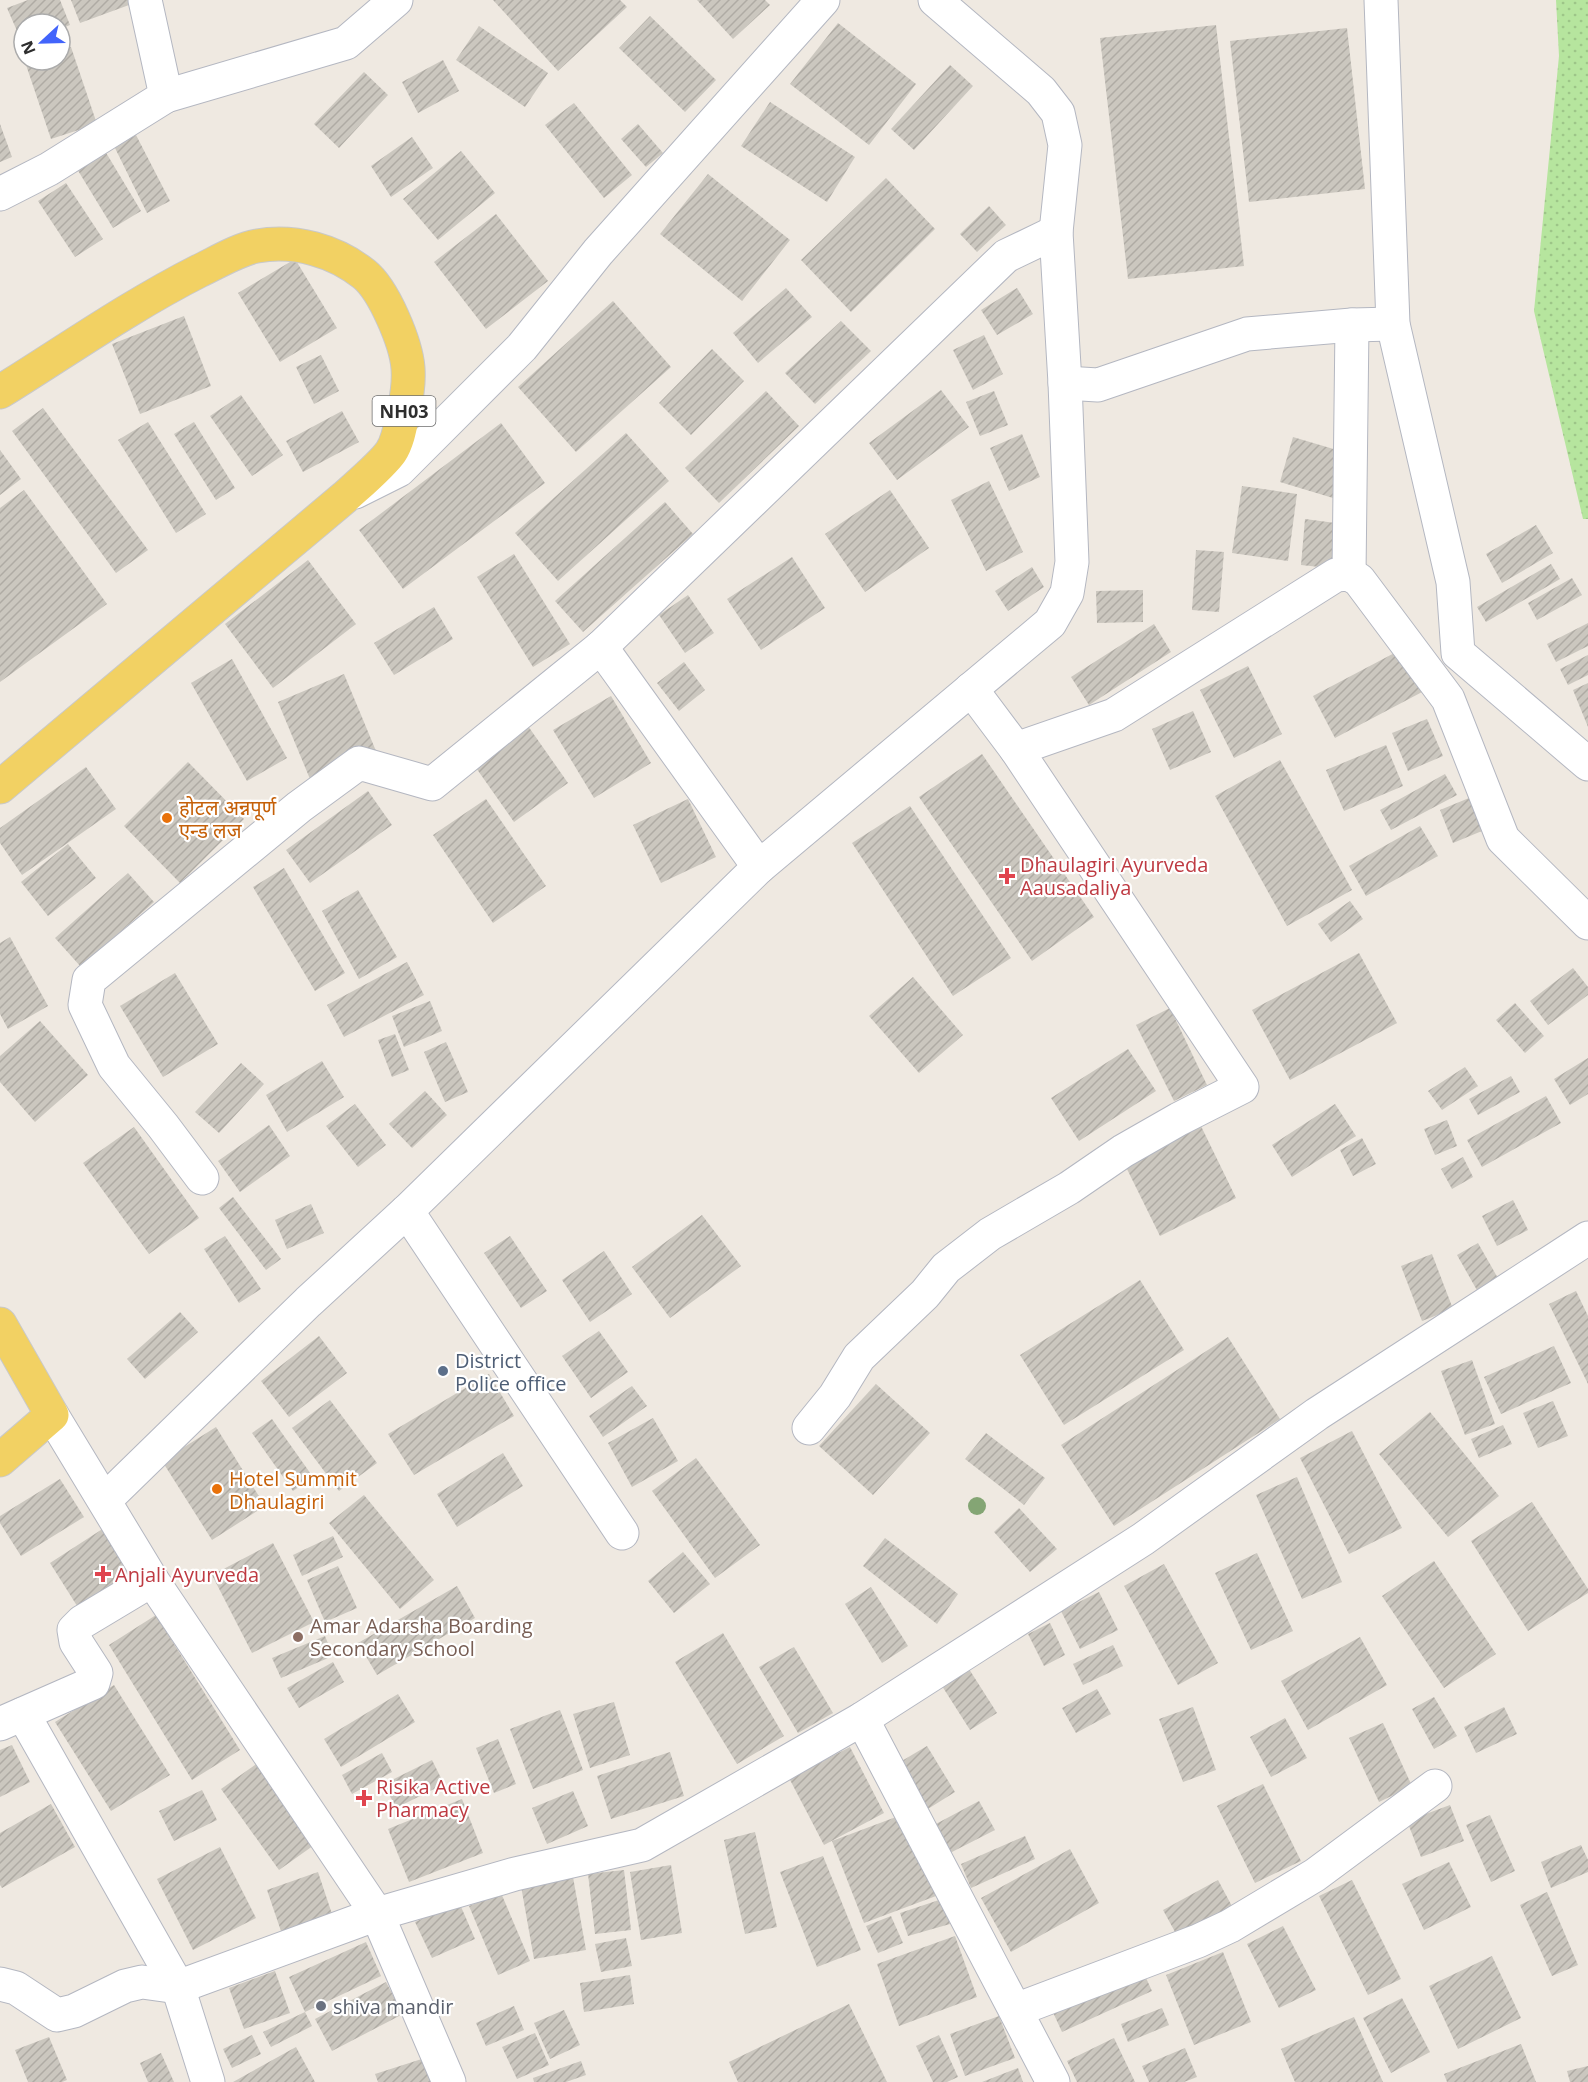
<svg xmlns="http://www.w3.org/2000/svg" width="1588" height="2082" viewBox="0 0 1588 2082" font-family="'Open Sans','Noto Sans Devanagari',sans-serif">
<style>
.grass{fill:url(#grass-dots)}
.building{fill:url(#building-hatch)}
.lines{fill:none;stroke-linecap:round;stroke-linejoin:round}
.minor-casing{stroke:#b4b7c1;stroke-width:35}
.primary-casing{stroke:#c9c9c9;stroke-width:35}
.minor{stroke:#fff;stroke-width:33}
.primary{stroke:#f2d163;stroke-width:33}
.tree{fill:#84a574}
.food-dot{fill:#e8710a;stroke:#fff;stroke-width:2}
.health-dot{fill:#e0444e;stroke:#fff;stroke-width:2}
.service-dot{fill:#5c6f8a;stroke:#fff;stroke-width:2}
.education-dot{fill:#8d6e63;stroke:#fff;stroke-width:2}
.worship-dot{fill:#6b7280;stroke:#fff;stroke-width:2}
.labels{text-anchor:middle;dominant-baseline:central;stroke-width:4.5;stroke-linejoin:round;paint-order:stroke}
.shield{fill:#fff;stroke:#6d6d6d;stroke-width:1.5}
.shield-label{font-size:18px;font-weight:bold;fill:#2e2e2e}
.food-label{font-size:20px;fill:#c56008;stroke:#fff;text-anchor:start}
.health-label{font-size:20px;fill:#be3a42;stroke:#fff;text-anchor:start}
.service-label{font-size:20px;fill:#4e5e75;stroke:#fff;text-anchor:start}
.education-label{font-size:20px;fill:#785e54;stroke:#fff;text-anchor:start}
.worship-label{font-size:20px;fill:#5b616d;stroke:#fff;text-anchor:start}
</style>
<defs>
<pattern id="grass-dots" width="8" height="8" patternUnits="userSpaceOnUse" patternTransform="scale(1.5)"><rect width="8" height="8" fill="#b6e59e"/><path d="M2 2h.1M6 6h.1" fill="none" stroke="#9dc588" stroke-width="1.8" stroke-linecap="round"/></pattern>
<pattern id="building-hatch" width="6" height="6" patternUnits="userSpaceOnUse" patternTransform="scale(1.5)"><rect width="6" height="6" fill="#cbc7bf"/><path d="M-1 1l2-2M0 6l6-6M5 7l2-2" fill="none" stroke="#afaba4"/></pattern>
</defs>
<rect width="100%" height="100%" fill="#efe9e1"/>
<path class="grass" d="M1556,0h32v519h-5l-49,-208 25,-255z"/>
<g class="building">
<path d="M28,0h32l10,25 -10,4v-5h-36v23l-17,-39z"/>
<path d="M71,0h57l1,5 -49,18z"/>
<path d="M493,0h127l7,7 -69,64z"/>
<path d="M697,0h68l5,5 -37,34z"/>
<path d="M650,16l66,64 -31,32 -66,-64z"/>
<path d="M838,23l78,61 -47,61 -79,-61z"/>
<path d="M1216,25l28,241 -116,13 -28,-241z"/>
<path d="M479,26l69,47 -23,34 -69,-47z"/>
<path d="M1347,28l18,161 -116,13 -19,-161z"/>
<path d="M71,47l26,77 -46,15 -26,-77 6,-2h29v-10z"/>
<path d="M443,60l16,31 -41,22 -16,-31z"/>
<path d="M950,65l23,21 -59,64 -23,-21z"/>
<path d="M364,72l24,23 -49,53 -25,-24z"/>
<path d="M770,102l85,55 -28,45 -86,-56z"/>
<path d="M574,103l58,72 -28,23 -59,-73z"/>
<path d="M0,124l12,33 -12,5z"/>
<path d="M638,124l25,29 -17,14 -25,-28z"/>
<path d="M136,135l34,66 -23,12 -33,-67z"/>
<path d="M412,137l21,31 -42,29 -20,-31z"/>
<path d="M105,151l36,60 -28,17 -36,-59z"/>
<path d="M461,151l34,42 -57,47 -35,-41z"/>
<path d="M708,174l82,66 -48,61 -82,-67z"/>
<path d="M886,178l49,51 -84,83 -50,-52z"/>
<path d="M66,183l37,56 -28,18 -37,-56z"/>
<path d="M989,206l17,19 -29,27 -17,-18z"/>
<path d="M496,214l52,67 -62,48 -52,-67z"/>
<path d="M295,259l42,69 -57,34 -42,-69z"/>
<path d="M786,288l26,29 -54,46 -25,-30z"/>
<path d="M1017,288l16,26 -36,21 -16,-25z"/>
<path d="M613,301l58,66 -95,85 -58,-65z"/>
<path d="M184,316l27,70 -71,28 -28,-70z"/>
<path d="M841,321l30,30 -56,53 -30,-31z"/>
<path d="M984,335l19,39 -30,16 -20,-40z"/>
<path d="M712,349l32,32 -53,54 -32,-32z"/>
<path d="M321,355l18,36 -25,13 -18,-37z"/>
<path d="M941,390l28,37 -72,53 -28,-37z"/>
<path d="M766,391l33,35 -80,77 -34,-35z"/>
<path d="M994,391l14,34 -28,11 -14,-34z"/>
<path d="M241,395l42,60 -31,21 -42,-60z"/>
<path d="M43,408l105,142 -32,23 -104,-142z"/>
<path d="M342,411l17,31 -56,30 -17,-31z"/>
<path d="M148,422l58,92 -30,19 -58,-93z"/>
<path d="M194,422l41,66 -19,12 -42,-66z"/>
<path d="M501,423l44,60 -142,106 -44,-59z"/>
<path d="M626,433l43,48 -111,100 -43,-48z"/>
<path d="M1022,434l18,43 -31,14 -19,-43z"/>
<path d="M1293,437l54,16 -14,45 -53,-16z"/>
<path d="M0,450l21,29 -21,16z"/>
<path d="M989,481l34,71 -37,19 -35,-71z"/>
<path d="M1242,486l55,8 -9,67 -56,-8z"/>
<path d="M24,490l83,114 -107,78v-174z"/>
<path d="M890,490l39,58 -64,44 -40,-58z"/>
<path d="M665,502l28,32 -110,98 -28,-31z"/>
<path d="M1305,519l38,5 -5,45 -37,-4z"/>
<path d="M1536,525l17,28 -51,30 -16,-29z"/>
<path d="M1196,550l28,2 -5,60 -27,-2z"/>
<path d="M514,554l56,90 -37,23 -56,-90z"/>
<path d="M792,557l33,51 -64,42 -34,-51z"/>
<path d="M308,560l48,64 -83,64 -48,-64z"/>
<path d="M1551,564l9,15 -74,43 -9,-15z"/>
<path d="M1032,567l12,20 -36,24 -13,-20z"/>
<path d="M1572,578l10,17 -45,25 -9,-17z"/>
<path d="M1143,590v32l-46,1 -1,-32z"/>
<path d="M688,595l26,38 -29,20 -26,-38z"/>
<path d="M434,607l19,32 -59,36 -20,-32z"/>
<path d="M1588,623v23l-32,16 -9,-18z"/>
<path d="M1154,624l17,28 -82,53 -18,-28z"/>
<path d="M1402,649l22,42 -89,47 -22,-42z"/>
<path d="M1588,655v20l-20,10 -8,-16z"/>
<path d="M232,659l55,99 -40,23 -56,-98z"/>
<path d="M684,662l21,28 -26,21 -22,-28z"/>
<path d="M1248,666l34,68 -48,24 -34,-68z"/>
<path d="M344,674l32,77 -66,28 -32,-77z"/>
<path d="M1588,683v44l-15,-37z"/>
<path d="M611,696l40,67 -57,35 -41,-68z"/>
<path d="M1193,711l18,41 -41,18 -18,-41z"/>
<path d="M1427,719l16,37 -35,15 -16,-38z"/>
<path d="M528,726l40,57 -54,39 -40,-57z"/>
<path d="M1386,745l17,41 -59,25 -18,-41z"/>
<path d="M982,754l112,163 -62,44 -113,-164z"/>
<path d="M1280,760l72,130 -65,36 -72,-130z"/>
<path d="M188,762l56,57 -64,64 -56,-57z"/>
<path d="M86,767l30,42 -94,66 -22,-32v-15z"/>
<path d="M1445,774l12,21 -66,35 -11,-20z"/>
<path d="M368,791l24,34 -82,58 -24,-33z"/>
<path d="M1469,798l13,33 -29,12 -13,-33z"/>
<path d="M486,799l60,87 -53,37 -60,-88z"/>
<path d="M688,799l28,58 -55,26 -28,-58z"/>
<path d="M910,806l101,152 -58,38 -101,-153z"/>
<path d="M1420,826l18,30 -72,40 -17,-30z"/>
<path d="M68,844l28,34 -48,38 -27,-34z"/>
<path d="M284,868l61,105 -30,18 -62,-104z"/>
<path d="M128,873l26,29 -73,65 -26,-29z"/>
<path d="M358,890l39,67 -38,22 -37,-68z"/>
<path d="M1350,901l13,18 -32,23 -13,-18z"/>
<path d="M10,937l38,69 -40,23 -8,-15v-71z"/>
<path d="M1359,953l38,70 -107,57 -38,-70z"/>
<path d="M407,962l17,33 -80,42 -17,-32z"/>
<path d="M1573,968l15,19v8l-40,30 -18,-24z"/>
<path d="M175,973l43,71 -55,33 -43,-71z"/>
<path d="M913,977l50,58 -44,38 -50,-57z"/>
<path d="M430,1001l12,30 -38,16 -12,-31z"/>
<path d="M1515,1003l29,33 -19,17 -29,-33z"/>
<path d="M1170,1008l37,77 -33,16 -38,-76z"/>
<path d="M40,1021l48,54 -53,47 -35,-40v-26z"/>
<path d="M395,1034l14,36 -17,7 -14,-37z"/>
<path d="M446,1042l22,50 -23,10 -21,-50z"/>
<path d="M1128,1049l28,42 -77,50 -28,-43z"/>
<path d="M1588,1058v36l-18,11 -16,-26z"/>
<path d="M322,1061l22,36 -57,35 -21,-37z"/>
<path d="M241,1063l23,21 -45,49 -24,-21z"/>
<path d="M1465,1067l13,19 -36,24 -14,-19z"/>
<path d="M1511,1076l9,16 -42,23 -9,-16z"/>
<path d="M425,1091l22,24 -35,33 -23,-24z"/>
<path d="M1546,1096l15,27 -79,44 -15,-27z"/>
<path d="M355,1104l31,41 -28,22 -32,-41z"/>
<path d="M1335,1104l21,32 -64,41 -20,-32z"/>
<path d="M1447,1120l10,26 -22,9 -11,-26z"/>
<path d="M1200,1124l36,74 -76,38 -37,-75z"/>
<path d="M269,1125l21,31 -50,36 -22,-31z"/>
<path d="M134,1127l65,91 -50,36 -66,-91z"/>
<path d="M1362,1138l14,26 -23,12 -13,-26z"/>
<path d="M1463,1157l10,20 -21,12 -11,-20z"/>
<path d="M233,1197l48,62 -15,11 -47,-62z"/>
<path d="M1513,1200l15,30 -31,16 -15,-30z"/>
<path d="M311,1204l13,29 -37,16 -12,-29z"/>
<path d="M702,1215l39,51 -71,52 -38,-51z"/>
<path d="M225,1236l36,53 -22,14 -35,-54z"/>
<path d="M510,1236l37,55 -26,17 -37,-55z"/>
<path d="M1478,1243l21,37 -21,12 -21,-37z"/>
<path d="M604,1251l28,43 -42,28 -28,-42z"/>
<path d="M1432,1254l21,55 -31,12 -21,-55z"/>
<path d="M1140,1280l44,70 -120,75 -44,-70z"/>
<path d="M1576,1291l12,25v68l-39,-80z"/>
<path d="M180,1312l18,20 -53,47 -18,-20z"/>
<path d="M599,1331l29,41 -37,26 -29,-42z"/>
<path d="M319,1336l28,37 -58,44 -28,-36z"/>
<path d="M1228,1337l52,82 -166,107 -53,-81z"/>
<path d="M1554,1346l17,37 -70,31 -17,-37z"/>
<path d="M1472,1360l23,64 -30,11 -24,-64z"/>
<path d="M489,1374l25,42 -100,59 -26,-41z"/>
<path d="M876,1384l54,49 -57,62 -54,-49z"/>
<path d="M632,1386l15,20 -44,31 -14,-21z"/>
<path d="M330,1400l47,63 -38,28 -47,-63z"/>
<path d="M1553,1401l15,35 -30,12 -15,-35z"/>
<path d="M1430,1412l69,84 -51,41 -69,-83z"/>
<path d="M653,1418l25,43 -46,26 -24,-44z"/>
<path d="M272,1419l41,58 -20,14 -41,-58z"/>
<path d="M1503,1425l9,19 -33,14 -8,-19z"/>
<path d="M216,1427l49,79 -53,34 -50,-79z"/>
<path d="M1352,1431l50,97 -53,26 -49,-96z"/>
<path d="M986,1433l59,45 -21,27 -59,-46z"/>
<path d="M503,1453l20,33 -66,41 -20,-33z"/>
<path d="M696,1458l64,87 -45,33 -63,-87z"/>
<path d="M1297,1477l45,105 -40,17 -46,-104z"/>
<path d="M60,1479l24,38 -63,39 -21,-33v-7z"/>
<path d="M364,1495l70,85 -34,29 -71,-86z"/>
<path d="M1532,1502l56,87v4l-60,38 -57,-90z"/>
<path d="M1019,1508l38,41 -27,23 -36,-40z"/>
<path d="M104,1528l30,46 -55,35 -29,-46z"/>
<path d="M333,1536l10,21 -41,19 -9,-21z"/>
<path d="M885,1538l73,56 -21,30 -74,-58z"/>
<path d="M273,1543l41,79 -62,31 -40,-78z"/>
<path d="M683,1552l27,32 -36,29 -26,-32z"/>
<path d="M1257,1553l36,78 -42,19 -36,-77z"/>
<path d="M1434,1561l62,93 -52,34 -62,-92z"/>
<path d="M1164,1564l54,99 -40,22 -54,-99z"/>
<path d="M338,1566l19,42 -32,14 -18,-42z"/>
<path d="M457,1586l18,32 -98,57 -19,-32z"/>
<path d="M871,1587l37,59 -26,17 -37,-59z"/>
<path d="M1099,1592l19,38 -38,19 -19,-38z"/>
<path d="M156,1615l84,135 -48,30 -83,-135z"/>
<path d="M1050,1623l15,32 -21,11 -16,-32z"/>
<path d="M723,1633l61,103 -47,28 -62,-102z"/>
<path d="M325,1636l8,20 -52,22 -9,-20z"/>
<path d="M1360,1637l27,48 -79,45 -27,-49z"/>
<path d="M1113,1645l10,21 -40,19 -10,-21z"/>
<path d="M794,1647l39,66 -35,20 -39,-66z"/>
<path d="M333,1662l11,20 -45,26 -12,-20z"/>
<path d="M969,1669l28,44 -27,17 -28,-44z"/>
<path d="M114,1685l56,90 -59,36 -56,-89z"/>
<path d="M1097,1689l14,25 -35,19 -14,-25z"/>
<path d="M398,1694l17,28 -74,45 -17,-28z"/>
<path d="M1434,1697l23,39 -23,13 -22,-40z"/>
<path d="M614,1702l16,53 -40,13 -17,-54z"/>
<path d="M1193,1707l23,63 -33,12 -24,-63z"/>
<path d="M1504,1707l13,27 -41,19 -12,-26z"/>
<path d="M560,1710l23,60 -50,19 -23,-60z"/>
<path d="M1285,1718l22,40 -36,19 -21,-40z"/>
<path d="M1383,1723l29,63 -33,16 -30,-64z"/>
<path d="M498,1739l18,45 -22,9 -18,-45z"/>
<path d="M12,1745l18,37 -30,15v-47z"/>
<path d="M927,1746l28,46 -32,20 -28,-47z"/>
<path d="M850,1747l34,66 -60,32 -35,-67z"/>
<path d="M670,1752l14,44 -73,23 -14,-43z"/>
<path d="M382,1753l10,19 -40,22 -10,-19z"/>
<path d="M432,1760l12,24 -48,24 -12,-24z"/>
<path d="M259,1762l58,81 -38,27 -58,-81z"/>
<path d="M1263,1784l38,77 -46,22 -38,-77z"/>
<path d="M202,1790l15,30 -43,21 -15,-30z"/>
<path d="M573,1791l15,35 -41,18 -15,-36z"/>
<path d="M462,1799l21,54 -74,29 -21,-53z"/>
<path d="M979,1801l16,29 -47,24 -14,-29z"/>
<path d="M51,1804l24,43 -73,41 -2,-3v-52z"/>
<path d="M1450,1805l14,36 -43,16 -14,-36z"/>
<path d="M904,1814l32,82 -72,27 -32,-82z"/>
<path d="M1490,1815l25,56 -24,11 -25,-57z"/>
<path d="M755,1832l22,95 -32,7 -21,-94z"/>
<path d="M1025,1836l10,23 -64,29 -10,-24z"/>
<path d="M1581,1845l7,15v12l-37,16 -10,-26z"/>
<path d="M220,1847l36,71 -63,32 -36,-71z"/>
<path d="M1070,1849l29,54 -88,49 -30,-54z"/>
<path d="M823,1856l38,94 -44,17 -37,-95z"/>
<path d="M1449,1862l22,45 -47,23 -22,-46z"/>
<path d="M671,1865l11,68 -41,7 -11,-68z"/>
<path d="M624,1870l7,60 -36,4 -7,-60z"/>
<path d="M318,1872l16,48 -51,17 -16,-47z"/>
<path d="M573,1877l13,73 -52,9 -13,-73z"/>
<path d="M1218,1880l16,30 -54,31 -17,-31z"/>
<path d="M1352,1880l49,99 -33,16 -49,-99z"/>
<path d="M1547,1892l31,73 -26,11 -32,-71z"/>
<path d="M501,1893l29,68 -32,14 -29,-69z"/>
<path d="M942,1899l8,25 -42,12 -8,-23z"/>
<path d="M459,1902l16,37 -43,19 -17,-36z"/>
<path d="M891,1916l12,27 -25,10 -12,-27z"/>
<path d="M1283,1926l33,64 -37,18 -32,-64z"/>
<path d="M955,1936l22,61 -78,29 -22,-62z"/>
<path d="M626,1938l6,28 -31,6 -6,-28z"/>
<path d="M366,1942l15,34 -76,36 -16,-35z"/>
<path d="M1223,1952l28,70 -57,23 -28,-70z"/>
<path d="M1492,1956l29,62 -63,31 -29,-63z"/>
<path d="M1141,1967l11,24 -90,41 -11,-24z"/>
<path d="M275,1971l15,42 -46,16 -15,-41z"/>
<path d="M630,1975l4,29 -50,8 -4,-29z"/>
<path d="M386,1982l17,32 -71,37 -17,-32z"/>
<path d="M1402,1998l28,54 -39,21 -28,-55z"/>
<path d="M849,2004l38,78h-149l-9,-20z"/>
<path d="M514,2006l10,24 -38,16 -10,-23z"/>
<path d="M1162,2008l7,17 -41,17 -7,-18z"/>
<path d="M564,2010l16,35 -30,14 -16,-36z"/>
<path d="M305,2012l7,14 -41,21 -8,-15z"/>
<path d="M999,2016l16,42 -50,18 -15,-42z"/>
<path d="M1354,2017l29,65h-88l-14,-33z"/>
<path d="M535,2033l14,32 -32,14 -15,-32z"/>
<path d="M252,2035l9,19 -29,14 -9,-19z"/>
<path d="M939,2035l19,42 -11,5h-14l-17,-36z"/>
<path d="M49,2037l18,43 -5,2h-34l-13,-32z"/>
<path d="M1114,2038l21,44h-58l-10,-21z"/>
<path d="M1521,2044l15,38h-89l-3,-8z"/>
<path d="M296,2047l19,35h-82z"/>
<path d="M1185,2048l12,29 -13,5h-35l-7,-16z"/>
<path d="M161,2053l13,29h-26l-8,-19z"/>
<path d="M428,2057l9,25h-59l-3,-8z"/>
<path d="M581,2061l5,14 -20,7h-32l-1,-4z"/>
<path d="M1588,2066v16h-18l-3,-11z"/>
<path d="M1018,2068l5,14h-41z"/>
</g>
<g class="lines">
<defs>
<g id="minor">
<path d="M1381,0l12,324 60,258 5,71 130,111"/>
<path d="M166,96l180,-53 50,-43"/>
<path d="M0,194l49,-25 117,-73 -21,-96"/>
<path d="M1065,383l33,2 149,-51 105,-9 41,-1"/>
<path d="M355,492l44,-22 123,-123 76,-95 225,-252"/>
<path d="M1349,574l3,-249"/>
<path d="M601,647l158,220"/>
<path d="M1016,749l98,-34 222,-140 13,-1 10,6 89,119 55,140 85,84"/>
<path d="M202,1178l-39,-52 -49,-60 -29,-61 4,-25 210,-173 60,-44 73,21 169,-137 405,-391 50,-24"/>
<path d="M407,1211l215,322"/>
<path d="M52,1415l100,165 225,334 72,168"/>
<path d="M809,1428l26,-32 24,-39 66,-63 21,-26 44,-34 79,-46 54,-37 56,-32 63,-32 -226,-338 -45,-60"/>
<path d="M105,1500l203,-198 99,-91 352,-344 291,-244 17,-30 5,-31 -7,-179 -9,-151 9,-87 -7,-32 -17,-22 -106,-91"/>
<path d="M23,1714l155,273 30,95"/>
<path d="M862,1719l191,363"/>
<path d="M0,1724l93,-41 3,-10 -20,-31 -2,-12 8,-8 70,-42"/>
<path d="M0,1984l16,4 41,27 17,-4 51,-25 17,-4 36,5 199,-73 138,-40 127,-29 220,-126 281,-180 174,-125 271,-176"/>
<path d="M1016,2010l182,-69 32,-15 85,-51 120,-89"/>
</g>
<g id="primary">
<path d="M0,392c66,-41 130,-86 199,-121 17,-8 40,-22 58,-25 38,-7 78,5 107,28 20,16 42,69 44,94 1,13 -1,28 -4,41 -3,13 -5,31 -13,43 -9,13 -33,33 -46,45l-345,290"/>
<path d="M0,1324l52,91 -52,45"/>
</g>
</defs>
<use href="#minor" class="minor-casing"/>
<use href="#primary" class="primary-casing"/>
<use href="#minor" class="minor"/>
<use href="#primary" class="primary"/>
</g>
<circle class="tree" cx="977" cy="1506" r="9"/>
<g class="food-dot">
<circle cx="167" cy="818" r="6"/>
<circle cx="217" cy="1489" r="6"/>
</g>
<g class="health-dot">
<path d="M1004 867h6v6h6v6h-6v6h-6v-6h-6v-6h6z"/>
<path d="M100 1565h6v6h6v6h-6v6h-6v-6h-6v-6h6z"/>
<path d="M361 1789h6v6h6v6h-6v6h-6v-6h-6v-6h6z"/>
</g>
<circle class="service-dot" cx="443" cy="1371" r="6"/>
<circle class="education-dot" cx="298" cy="1637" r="6"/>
<circle class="worship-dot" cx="321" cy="2006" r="6"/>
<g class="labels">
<rect class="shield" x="372.5" y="396" width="63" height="30" rx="4.5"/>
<g class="shield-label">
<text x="404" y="411">NH03</text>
</g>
<g class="food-label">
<text x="179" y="807">होटल अन्नपूर्ण<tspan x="179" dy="23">एन्ड लज</tspan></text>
<text x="229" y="1478">Hotel Summit<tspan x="229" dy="23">Dhaulagiri</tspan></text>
</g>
<g class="health-label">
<text x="1020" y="864">Dhaulagiri Ayurveda<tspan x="1020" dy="23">Aausadaliya</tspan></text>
<text x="115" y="1574">Anjali Ayurveda</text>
<text x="376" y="1786">Risika Active<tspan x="376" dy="23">Pharmacy</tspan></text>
</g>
<g class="service-label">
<text x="455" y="1360">District<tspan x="455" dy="23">Police office</tspan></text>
</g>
<g class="education-label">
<text x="310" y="1625">Amar Adarsha Boarding<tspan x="310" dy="23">Secondary School</tspan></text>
</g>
<g class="worship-label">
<text x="333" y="2006">shiva mandir</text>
</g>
</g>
<g transform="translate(42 42) rotate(248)"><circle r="28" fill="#ffffff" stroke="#ababab" stroke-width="1.5"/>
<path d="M0-4.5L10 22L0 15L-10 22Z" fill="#4264fb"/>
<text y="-9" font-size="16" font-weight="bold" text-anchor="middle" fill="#2e2e2e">N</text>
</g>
</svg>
